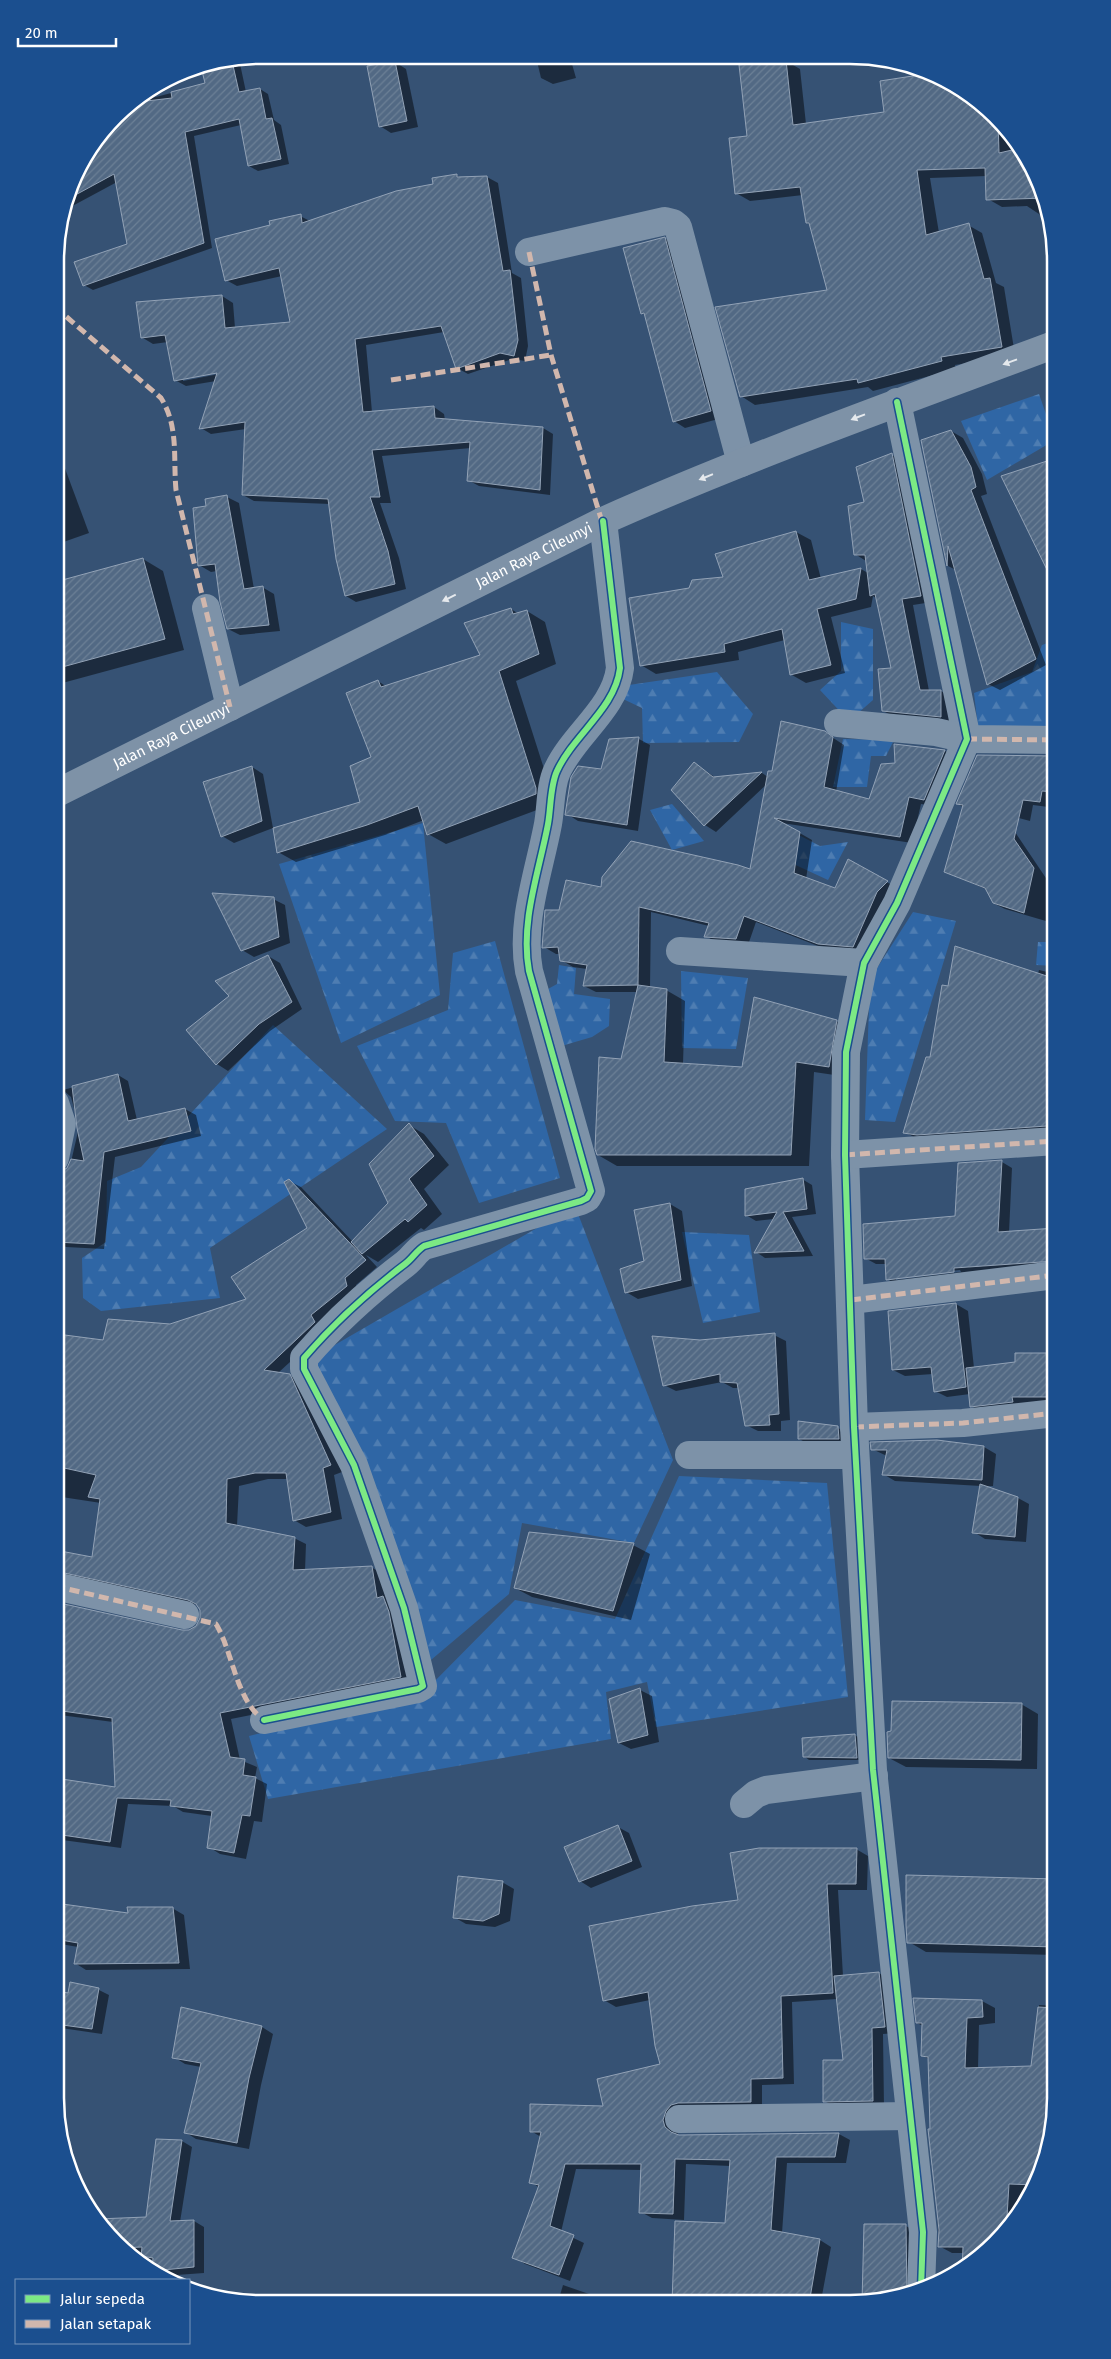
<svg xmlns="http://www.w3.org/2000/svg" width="1111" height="2359" viewBox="0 0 1111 2359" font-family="'Fira Sans',sans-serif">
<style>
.forest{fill:url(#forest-firs)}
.shadow{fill:#0007;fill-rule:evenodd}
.building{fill:url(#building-hatch);stroke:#92a2b6}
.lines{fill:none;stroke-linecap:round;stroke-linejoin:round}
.minor{stroke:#7d92a8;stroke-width:28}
.highway{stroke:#7e92a7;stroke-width:28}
.quiet{stroke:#d1b7ad;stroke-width:5;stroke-dasharray:10 5;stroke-linecap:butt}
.cycleway-casing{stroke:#1b4f8f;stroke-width:9}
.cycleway{stroke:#7ce984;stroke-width:6}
.oneway{fill:#e5e9ed}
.labels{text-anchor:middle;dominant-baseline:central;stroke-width:5;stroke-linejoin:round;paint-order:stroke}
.street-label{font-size:15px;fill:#fff;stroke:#1b4f8f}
.rim{fill:none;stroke:#fff;stroke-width:2.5}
</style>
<defs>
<pattern id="forest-firs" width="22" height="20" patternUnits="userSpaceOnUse" patternTransform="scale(1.25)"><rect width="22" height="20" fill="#2f66a5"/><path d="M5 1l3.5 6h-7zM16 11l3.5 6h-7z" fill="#4e7db2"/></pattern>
<pattern id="building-hatch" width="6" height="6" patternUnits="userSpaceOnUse" patternTransform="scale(1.25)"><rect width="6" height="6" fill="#526984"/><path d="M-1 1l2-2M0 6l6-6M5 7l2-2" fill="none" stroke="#6c8096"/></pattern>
</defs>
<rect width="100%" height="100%" fill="#365274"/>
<g class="forest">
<path d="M1039,394l16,46 -68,40 -26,-59z"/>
<path d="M841,622l32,7v71l-24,21 -29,-31 21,-19z"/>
<path d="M1056,640v94l-77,2 -5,-43 58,-21 10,-27z"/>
<path d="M717,672l36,42 -14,28 -96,1 -1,-35 -19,-9 6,-14z"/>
<path d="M843,739l51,1 -8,16h-15l-4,31h-34z"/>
<path d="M672,804l32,37 -32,9 -22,-40z"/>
<path d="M423,823l17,172 -99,48 -62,-179z"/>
<path d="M787,829l33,17 28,-4 -20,38 -54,-25z"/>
<path d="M913,912l43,9 -61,201 -30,-2 5,-141z"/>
<path d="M495,941l65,237 -81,25 -33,-80 -51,-2 -38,-75 91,-36 5,-57z"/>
<path d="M1038,942h18v24l-20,-1z"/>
<path d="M559,965l17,3 -2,26 36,5 -1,27 -17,11 -34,10 -19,-53 18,-10z"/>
<path d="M681,971l67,7 -12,71 -54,-1z"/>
<path d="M273,1025l114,104 -177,119 10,50 -119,13 -18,-13 -1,-40 24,-16 1,-61 34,-14z"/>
<path d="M575,1206l98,254 -39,83 -112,-20 -13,71 -84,71 -118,-304z"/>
<path d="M682,1232l67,3 11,77 -57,11z"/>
<path d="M679,1476l148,7 21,214 -192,30 -9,-45 -41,10 5,47 -343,60 -19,-63 172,-41 94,-95 100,19z"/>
</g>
<g class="shadow">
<path d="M447,56h20l-15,3z"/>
<path d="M536,57h34l6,21 -23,6 -12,-6z"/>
<path d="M239,59l7,33 14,-3 8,5 6,26 7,5 8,39 -31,7 -9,-5 -8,-41 -47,11 18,112 -119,42 -9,-5 44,-40 -11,-63 -52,28 11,-40 49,-64 22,-13 1,6 58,-15 -4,-17z"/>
<path d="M786,61l14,8 6,55 80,-11 56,-37 44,30 42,51 21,50 1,7 -8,2 -15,-10 -25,1 -14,-8 -1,-23 -57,2 9,55 29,-8 14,8 14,50 8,4 11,68 -60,10 1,4 -83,22 -5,-4 -113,18 -14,-9 87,-105 -17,-66 -4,-2 -4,-28 -53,6 -14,-8 12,-56z"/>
<path d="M395,62l11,7 12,58 -27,6 -11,-7z"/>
<path d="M456,175l6,3 25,-1 11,6 14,90 9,5 7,68 -3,15 -13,-2 -44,15 -11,-6 -13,-36 -78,13 6,67 62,-5 10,7 1,6 98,8 10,6 -3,61 -71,-9 -11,-6 3,-32 -89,8 9,47h-11l19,55 7,31 -50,13 -10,-6 -16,-92 -76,-3 -11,-6 3,-66 -35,5 -10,-6 15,-47 -30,5 -11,-6 -7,-38 -15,2 -10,-6 79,-42 11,7 2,25 57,-5 -10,-47 -45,10 -11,-6 45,-54 29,-10 10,5 124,-36zM223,370l1,3 -41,8v-3z"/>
<path d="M664,238l12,7 46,173 -37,10 -11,-7 -28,-105 -4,-3z"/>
<path d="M951,431l12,7 19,36 5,20 -6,2 65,169 -46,25 -12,-6 -32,-114 -8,-4 -26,-125z"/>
<path d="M55,452l5,3 29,78 -34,12z"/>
<path d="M892,455l11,6 29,141 -19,3 16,86h12l11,7v25l-57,-6 -12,-6 9,-41 -15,-71 -4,-3 -2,11 -40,10 14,56 -39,10 -14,-8 -7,-35 -47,12 1,8 -83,14 -15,-9 49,-76 34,-11 72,-46 15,8 10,39 40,-10 7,4 -2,-12 -11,-7 10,-51z"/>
<path d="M1056,460v119l-4,-2 -49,-100z"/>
<path d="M227,497l12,6 15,86 8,-2 12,7 6,37 -40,4 -12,-6 -11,-58 -6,1 -12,-7 8,-58z"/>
<path d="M143,559l20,12 21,79 -129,35v-102z"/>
<path d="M511,609l8,5 8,-3 18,11 11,42 -40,17 38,119 -1,4 -107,40 -18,-10 -4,-14 -39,15 -89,27 -18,-10 83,-49 11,-46 6,-76 9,6 95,-31z"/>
<path d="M824,732l20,13 -8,47 34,8 27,-36 -1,-19 49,6 12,7 -21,48 -15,-2 -9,39 -130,-20 30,17 -6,39 29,11 14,-29 50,28 -34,64 -34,-2 -75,-29 -8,23 -31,-2 -11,-7 3,-10 -58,-14 -1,76 16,2 19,11 -2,63 60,4 93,-47 19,11 -7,45 -34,-5 -5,94h-192l-19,-11 40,-163h-42l-12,-6 3,-17 -14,-2 -12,-7 -1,-6h-4l-12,-7 16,-36 42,-22 149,-18 16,-87 -51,48 -11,-7 -32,-35 21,-27 22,15 46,-5 6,4z"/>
<path d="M639,739l11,6 -12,86 -60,-10 -11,-7 34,-43z"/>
<path d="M1056,757v51l-23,-3 -3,16 -27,-7 53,79v31l-51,-15 -12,-6 -5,-13 -42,-18 17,-65 -5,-3z"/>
<path d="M252,767l11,7 10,54 -39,15 -12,-7z"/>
<path d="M273,899l12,6 5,38 -36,14 -12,-7z"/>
<path d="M268,956l12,7 22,46 -32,22 -42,40 -11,-7 14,-67z"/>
<path d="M1039,970l17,4v160l-137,6 -14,-8 26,-73 18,-71 89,-14z"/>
<path d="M118,1075l10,6 9,39 48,-11 11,6 5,21 -86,21 -11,92 -38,-2 -11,-6 9,-69 7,-10 8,-35 -8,-30 -8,-7z"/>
<path d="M409,1125l15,9 25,31 -25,24 18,25 -18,16 -3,-2 -43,34 -12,-7 11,12 -21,18 2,8 -32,36 -48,44 11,2 12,7 41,90 -8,3 8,44 -36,8 -12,-7 -6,-41h-20l-29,7 -2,40 57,12 12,6 -1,27 66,-4 12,7 12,31 17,78 -181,36 9,41 17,7 -2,11 12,6 -5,38 -8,-1 -8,38 -26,-5 -11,-7 3,-31 -29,-4 -10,-6 -45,-2 -7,44 -66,-9v-59l61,9 -3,-67 -53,-7 -5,46v-158l127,29 9,-1 7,-5 3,-7v-9l-3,-5 -127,-28 -16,5v-31l38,8 8,-56 -46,-7v-119l3,-41 46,6 66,-17 78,-25 60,-71 -19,-48 12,6 52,55 36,-39z"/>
<path d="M1002,1162l10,6 -3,65 29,5 1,30 -141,17 -11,-6 -1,-15h-10l-11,-6 91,-41zM960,1270l1,2 -65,8v-3z"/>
<path d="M802,1179l10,6 4,29 -24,3 21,39 -48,2 -9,-6 18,-33 -18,2 -10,-6z"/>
<path d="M670,1204l12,7 10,75 -54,13 -12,-7 19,-30 -9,-51z"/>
<path d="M956,1304l12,7 6,57h72l3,35 -66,9 -12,-6 -1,-12 -23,3 -12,-6 -2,-17 -28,2 -12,-6z"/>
<path d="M774,1335l12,6 4,79 -9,1v10h-23l-12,-6 -6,-37h-7l-11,-6 -46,9 -12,-6 36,-44z"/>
<path d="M838,1428l12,6v11h-39l-12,-6z"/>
<path d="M943,1442l41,5 12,7 -3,32h-8l33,12 11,6 -3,38 -41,-3 -11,-7 7,-46 -86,-5 -12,-7 4,-18 -15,-7z"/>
<path d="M633,1545l17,9 -19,66 -99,-23 -17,-9z"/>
<path d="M640,1690l12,6 7,46 -28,7 -12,-6z"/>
<path d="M1021,1704l17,10 -1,55 -131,-2 -17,-9z"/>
<path d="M855,1735l5,4 2,21h-53l-5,-4z"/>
<path d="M618,1827l11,6 13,34 -51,21 -11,-7z"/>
<path d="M856,1849l12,7 -1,34h-29l5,86 36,-3 11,7 6,53 -13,1 1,73h-48l-12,-6 20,-40 -7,-62 -45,3 2,82 -32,1v23l-88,19 5,9 160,-2 11,6 -4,23h-59l-5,70 38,7 11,7 -10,54 11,3 -159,-1 53,-79 4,-58 -44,-2 -2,56 -32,-2 -11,-6 1,-42 -66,-1 -15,63 23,11 -14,38 -45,-17 -11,-7 26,-69 -9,-6 10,-45 -10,-6 74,-24 57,-42 -12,-65 -34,7 -12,-7 136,-99z"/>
<path d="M1056,1881v74l-130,-3 -17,-10z"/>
<path d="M502,1882l12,7 -4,32 -15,6 -29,-3 -12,-7z"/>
<path d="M55,1904l75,11 42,-7 12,7 6,54 -104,1 -11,-7 3,-16 -23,-4z"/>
<path d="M99,1990l10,5 -7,39 -41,-6 -2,9 -4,-1v-44l14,2z"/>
<path d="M915,1999l67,2 13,7v15l-16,2 -1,44 54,-2 7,-62 17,1v106l-16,65 -35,57 -42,36 1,-17h-12l-13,-7 -10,-187 -6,-3v-30l-6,-3z"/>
<path d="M182,2009l80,18 11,7 -12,51 -12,64 -53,-10 -11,-7 16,-65 -16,-3 -11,-7z"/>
<path d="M182,2141l10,6 -12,75 14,-1 10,6v46l-41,3 -10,-6 1,-9 -12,-6 1,-2h-18l-27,-33 49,-2z"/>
<path d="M865,2225l41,1 11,6v59l-15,6 -39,5z"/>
<path d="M563,2285l52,18 -57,-1z"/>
<path d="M648,2295l20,8h-23z"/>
</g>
<g class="building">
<path d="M786,60l7,65 91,-13 -4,-31 52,-8 10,3 44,30 12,14 1,33 22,-5 7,9 17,41 -59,2 -1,-32 -68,2 9,65 43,-12 15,56 6,-1 12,69 -61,10 1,4 -84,22 -1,-4 -117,18 -25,-90 112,-17 -18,-67h-3l-6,-36 -65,7 -6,-56 18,-2 -8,-71z"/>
<path d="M232,61l7,31 21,-4 6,31 6,-1 9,41 -33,7 -9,-47 -54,13 19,111 -121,43 -9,-24 53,-18 -13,-70 -46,25 8,-29 49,-64 4,-3 43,-5 -1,-6 34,-9 -4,-16z"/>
<path d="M395,61l12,60 -28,6 -12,-61z"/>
<path d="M457,174v3l30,-1 16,95 7,-1 8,70 -4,16 -14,-3 -44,16 -15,-43 -86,13 8,73 71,-6 1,12 108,9 -3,63 -73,-9 3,-39 -98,8 8,47h-10l18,54 7,33 -50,12 -9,-37 -8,-60 -86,-4 3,-73 -46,7 18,-56 -43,8 -9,-46 -24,3 -5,-36 86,-7 3,33 65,-6 -11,-54 -54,13 -10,-42 55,-14 -1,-4 32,-7 1,9 94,-32 37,-7 -1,-6z"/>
<path d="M665,237l46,174 -38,11 -29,-109 -3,1 -18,-66z"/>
<path d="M951,430l20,37 5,20 -5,3 65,169 -49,26 -39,-139 -1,20 -26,-126z"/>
<path d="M892,453l29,143 -19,3 18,91h21v27l-59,-6 -4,-42 13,-1 -16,-74 -5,2 -5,-41h-11l-6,-49 16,-4 -8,-35z"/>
<path d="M1047,461l9,24v29l-8,4 8,30v28l-5,2 -50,-102z"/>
<path d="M227,495l17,94 19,-3 6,39 -42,4 -7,-27 -5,-38 -17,2 -5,-58 13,-2 -1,-7z"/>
<path d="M796,531l13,49 52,-12 -5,31 -39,10 14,56 -41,10 -8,-46 -58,15 1,8 -85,14 -11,-68 60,-10 3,-8 31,-3 -8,-23z"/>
<path d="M143,558l22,81 -110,30v-87z"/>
<path d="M511,608l2,6 14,-4 12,44 -40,17 37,117v6l-109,41 -9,-29 -51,19 -90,28 -4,-25 87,-26 -10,-36 21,-9 -25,-64 32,-13 3,7 99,-32 -16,-32z"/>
<path d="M781,721l44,10 8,6 -9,50 45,12 12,-35 14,-1 -1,-19 51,6 -21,50 -15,-3 -9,40 -126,-19 26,14 -6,41 41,15 13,-29 40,22 -11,11 -24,55 -35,-3 -74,-28 -8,23 -32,-2 5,-14 -70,-16 -1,78 -55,1 4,-21 -27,-4 -2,-14 -16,1 3,-38h14l7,-30 35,7 1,-10 29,-36 107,24 12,4 18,-98h4z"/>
<path d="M639,737l-12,88 -62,-10 6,-38 7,-11 23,3 8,-30z"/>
<path d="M977,755l79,1v36l-14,-1 -2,11 -17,-2 -9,39 20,29 -10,45 -31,-10 -8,-15 -41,-16 19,-67 -7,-1z"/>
<path d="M694,762l19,15 49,-5 -58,54 -33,-36z"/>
<path d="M252,766l10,55 -41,16 -18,-55z"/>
<path d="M212,893l62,4 5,40 -38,14z"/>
<path d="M955,946l101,33v110l-9,37 -130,9 -14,-2 23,-76h4l12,-72 6,1z"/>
<path d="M268,955l24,47 -33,22 -43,41 -30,-35 43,-34 -14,-15z"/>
<path d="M638,985l29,4 -3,73 78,5 12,-70 83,23 -8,47 -33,-5 -5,93h-194l-2,-6 4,-92 22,2z"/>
<path d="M118,1074l10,47 57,-13 6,23 -87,21 -10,92 -39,-2v-21l7,-50 5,-3 4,-9 13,2 -7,-33 -5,-42z"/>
<path d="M409,1123l25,33 -25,23 18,26 -19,17 -3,-3 -43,35 -11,-12 37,-39 -19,-39z"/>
<path d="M1002,1160l-4,72 58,-4v33l-102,7v4l-68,8 -1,-21h-21l-1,-35 92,-8 3,-53z"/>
<path d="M803,1178l4,31 -24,3 21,39 -50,2 23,-41 -32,4v-27z"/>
<path d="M289,1179l77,81 -21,18 2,8 -36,29 4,7 -51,48 26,4 41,91 -8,3 8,44 -38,9 -7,-48h-31l-28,6 -1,44 69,14 -2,33 79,-4 5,32 6,-2 6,16 12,65 -181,36 10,44 15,2 -2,16 13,2 -6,39 -8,-1 -8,38 -27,-5 5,-37 -42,-5 1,-6 -54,-2 -7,44 -55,-8v-56l60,9 -3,-69 -57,-8v-24l6,-40 -6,-1v-43l127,28h7l7,-4 4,-8v-8l-4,-6 -8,-4 -133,-29v-21l37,7 8,-58 -12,-2 8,-22 -41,-9 2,-132 46,6 5,-21 62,5 76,-25 -15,-22 76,-49 -23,-46z"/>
<path d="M670,1203l11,77 -56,13 -5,-24 24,-8 -10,-51z"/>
<path d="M956,1303l10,84 -32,5 -3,-25 -39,3 -4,-59z"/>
<path d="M775,1333l4,81 -10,1 1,10 -25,1 -8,-43 -17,-1v-8l-57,12 -11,-50 48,4z"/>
<path d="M1015,1353h41v44h-44l1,5 -43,5 -4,-39 49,-6z"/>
<path d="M798,1421l40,5 1,13h-41z"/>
<path d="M937,1440l47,6 -2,34 -100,-5 5,-25h-16l-1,-8z"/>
<path d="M980,1484l38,13 -3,40 -43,-4z"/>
<path d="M529,1532l105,11 -21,68 -99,-23z"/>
<path d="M640,1688l8,47 -30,8 -9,-44z"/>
<path d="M892,1701l130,2 -1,57 -133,-2 -1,-26 4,-1z"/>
<path d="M855,1734l2,24 -54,-1 -1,-19z"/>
<path d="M618,1825l14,36 -53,21 -15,-35z"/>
<path d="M759,1848h98l-1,36h-29l6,109 -52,3 2,82 -32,1v23l-73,1 -7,2 -5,6 -3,9 2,7 6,5 8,3 160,-2 -4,24h-59l-5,73 49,9 -11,65 -137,-1 3,-82 50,2 5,-63 -55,-1 -2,55 -34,-1 2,-49h-76l-15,62 24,9 -15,40 -47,-17 27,-73 -10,-2 12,-51h-11v-28l73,2 -6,-27 63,-15 -5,-18 -7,-54 -45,9 -14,-75 103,-20 46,-6 -8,-47z"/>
<path d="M906,1875l150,4v68l-149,-4 -1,-18z"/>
<path d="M458,1876l45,5 -4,33 -16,7 -30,-3z"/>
<path d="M55,1903l73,10 -1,-6h46l6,56 -105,1 4,-21 -23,-4z"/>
<path d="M879,1972l6,55 -13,1 1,73 -50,1v-42h20l-9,-84z"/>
<path d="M70,1982l29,6 -7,41 -37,-5v-33l13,2z"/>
<path d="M913,1998l69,2 1,17 -16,1 -2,50 66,-2 7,-59 18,1v104l-16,65 -4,8 -27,-1 -3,49 -44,38 1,-24h-25l1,-17 -11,-101h2l-2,-72 -7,-1 1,-33h-6z"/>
<path d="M181,2007l81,19 -13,52 -12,65 -53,-10 17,-70 -29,-5z"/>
<path d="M156,2139l26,1 -12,81 24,-1v47l-42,4 1,-13 -12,-2 1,-9 -21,1 -24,-29 49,-2z"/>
<path d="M864,2224h42l1,72 -45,7z"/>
</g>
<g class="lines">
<g class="minor">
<path d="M529,252l136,-31 8,2 5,4 63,236"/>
<path d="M897,402l70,337 -70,164 -33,60 -18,89 -1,103 9,272 19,343 50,462 -2,57"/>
<path d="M206,608l24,99"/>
<path d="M838,723l98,9 31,7 89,1"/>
<path d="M680,951l184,12"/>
<path d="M845,1155l211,-14"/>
<path d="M55,1158l7,-34 -7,-21"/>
<path d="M851,1300l196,-24 9,1"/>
<path d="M854,1427l109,-4 93,-10"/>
<path d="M689,1455h166"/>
<path d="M55,1586l130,29"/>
<path d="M264,1720l154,-31 5,-3 -19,-78 -50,-143 -50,-96v-11c31,-36 64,-66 101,-94 8,-6 11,-13 19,-18l157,-45 6,-3 4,-7 -62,-220c-9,-49 10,-99 19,-147 3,-16 2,-38 9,-53 17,-37 58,-62 63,-103l-17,-147"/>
<path d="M744,1804l12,-10 10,-4 108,-14"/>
<path d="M679,2119l231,-3"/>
</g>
<path class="highway" id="s1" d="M55,794l548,-273c148,-66 301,-120 453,-177"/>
<g class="quiet">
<path d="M529,252l22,103 52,170"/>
<path d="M55,307l106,91c18,29 12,59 15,92l54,217"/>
<path d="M391,380l160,-25"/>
<path d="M967,739l89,1"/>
<path d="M845,1155l211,-14"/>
<path d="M55,1158l7,-34 -7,-21"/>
<path d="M851,1300l196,-24 9,1"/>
<path d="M854,1427l109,-4 93,-10"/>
<path d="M55,1586l161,38c17,28 20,77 48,96l3,-1"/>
</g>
<defs>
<g id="cycleway">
<path d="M897,402l70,337 -70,164 -33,60 -18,89 -1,103 9,272 19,343 50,462 -2,57"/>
<path d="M264,1720l154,-31 5,-3 -19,-78 -50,-143 -50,-96v-11c31,-36 64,-66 101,-94 8,-6 11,-13 19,-18l157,-45 6,-3 4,-7 -62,-220c-9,-49 10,-99 19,-147 3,-16 2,-38 9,-53 17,-37 58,-62 63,-103l-17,-147"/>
</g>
</defs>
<use href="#cycleway" class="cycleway-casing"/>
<use href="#cycleway" class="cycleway"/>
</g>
<defs><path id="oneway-solid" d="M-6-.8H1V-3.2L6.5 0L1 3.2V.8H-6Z" transform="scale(1.25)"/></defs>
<g class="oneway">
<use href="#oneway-solid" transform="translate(1010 362) rotate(160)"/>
<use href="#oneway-solid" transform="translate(858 417) rotate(159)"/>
<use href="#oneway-solid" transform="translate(706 477) rotate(158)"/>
<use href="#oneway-solid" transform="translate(449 598) rotate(154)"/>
</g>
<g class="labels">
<g class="street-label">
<text stroke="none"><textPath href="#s1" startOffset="535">Jalan Raya Cileunyi</textPath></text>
<text stroke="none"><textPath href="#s1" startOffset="130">Jalan Raya Cileunyi</textPath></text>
</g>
</g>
<path d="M0 0H1111V2359H0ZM261 64H850A197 197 0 0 1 1047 261V2098A197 197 0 0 1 850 2295H261A197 197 0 0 1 64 2098V261A197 197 0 0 1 261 64Z" fill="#1b4f8f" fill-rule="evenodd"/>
<path class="rim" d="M261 64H850A197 197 0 0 1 1047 261V2098A197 197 0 0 1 850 2295H261A197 197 0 0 1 64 2098V261A197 197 0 0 1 261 64Z"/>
<rect x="15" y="2279" width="175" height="65" fill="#1b4f8f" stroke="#7695bc"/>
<rect x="25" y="2295" width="25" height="8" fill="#7ce984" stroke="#7695bc"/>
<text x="60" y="2304" font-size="15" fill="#ffffff">Jalur sepeda</text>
<rect x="25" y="2320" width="25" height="8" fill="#d1b7ad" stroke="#7695bc"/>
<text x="60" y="2329" font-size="15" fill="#ffffff">Jalan setapak</text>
<path d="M18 38v8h98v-8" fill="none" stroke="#ffffff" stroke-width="2.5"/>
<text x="25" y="38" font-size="15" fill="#ffffff" stroke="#1b4f8f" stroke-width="4" paint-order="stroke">20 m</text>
</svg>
